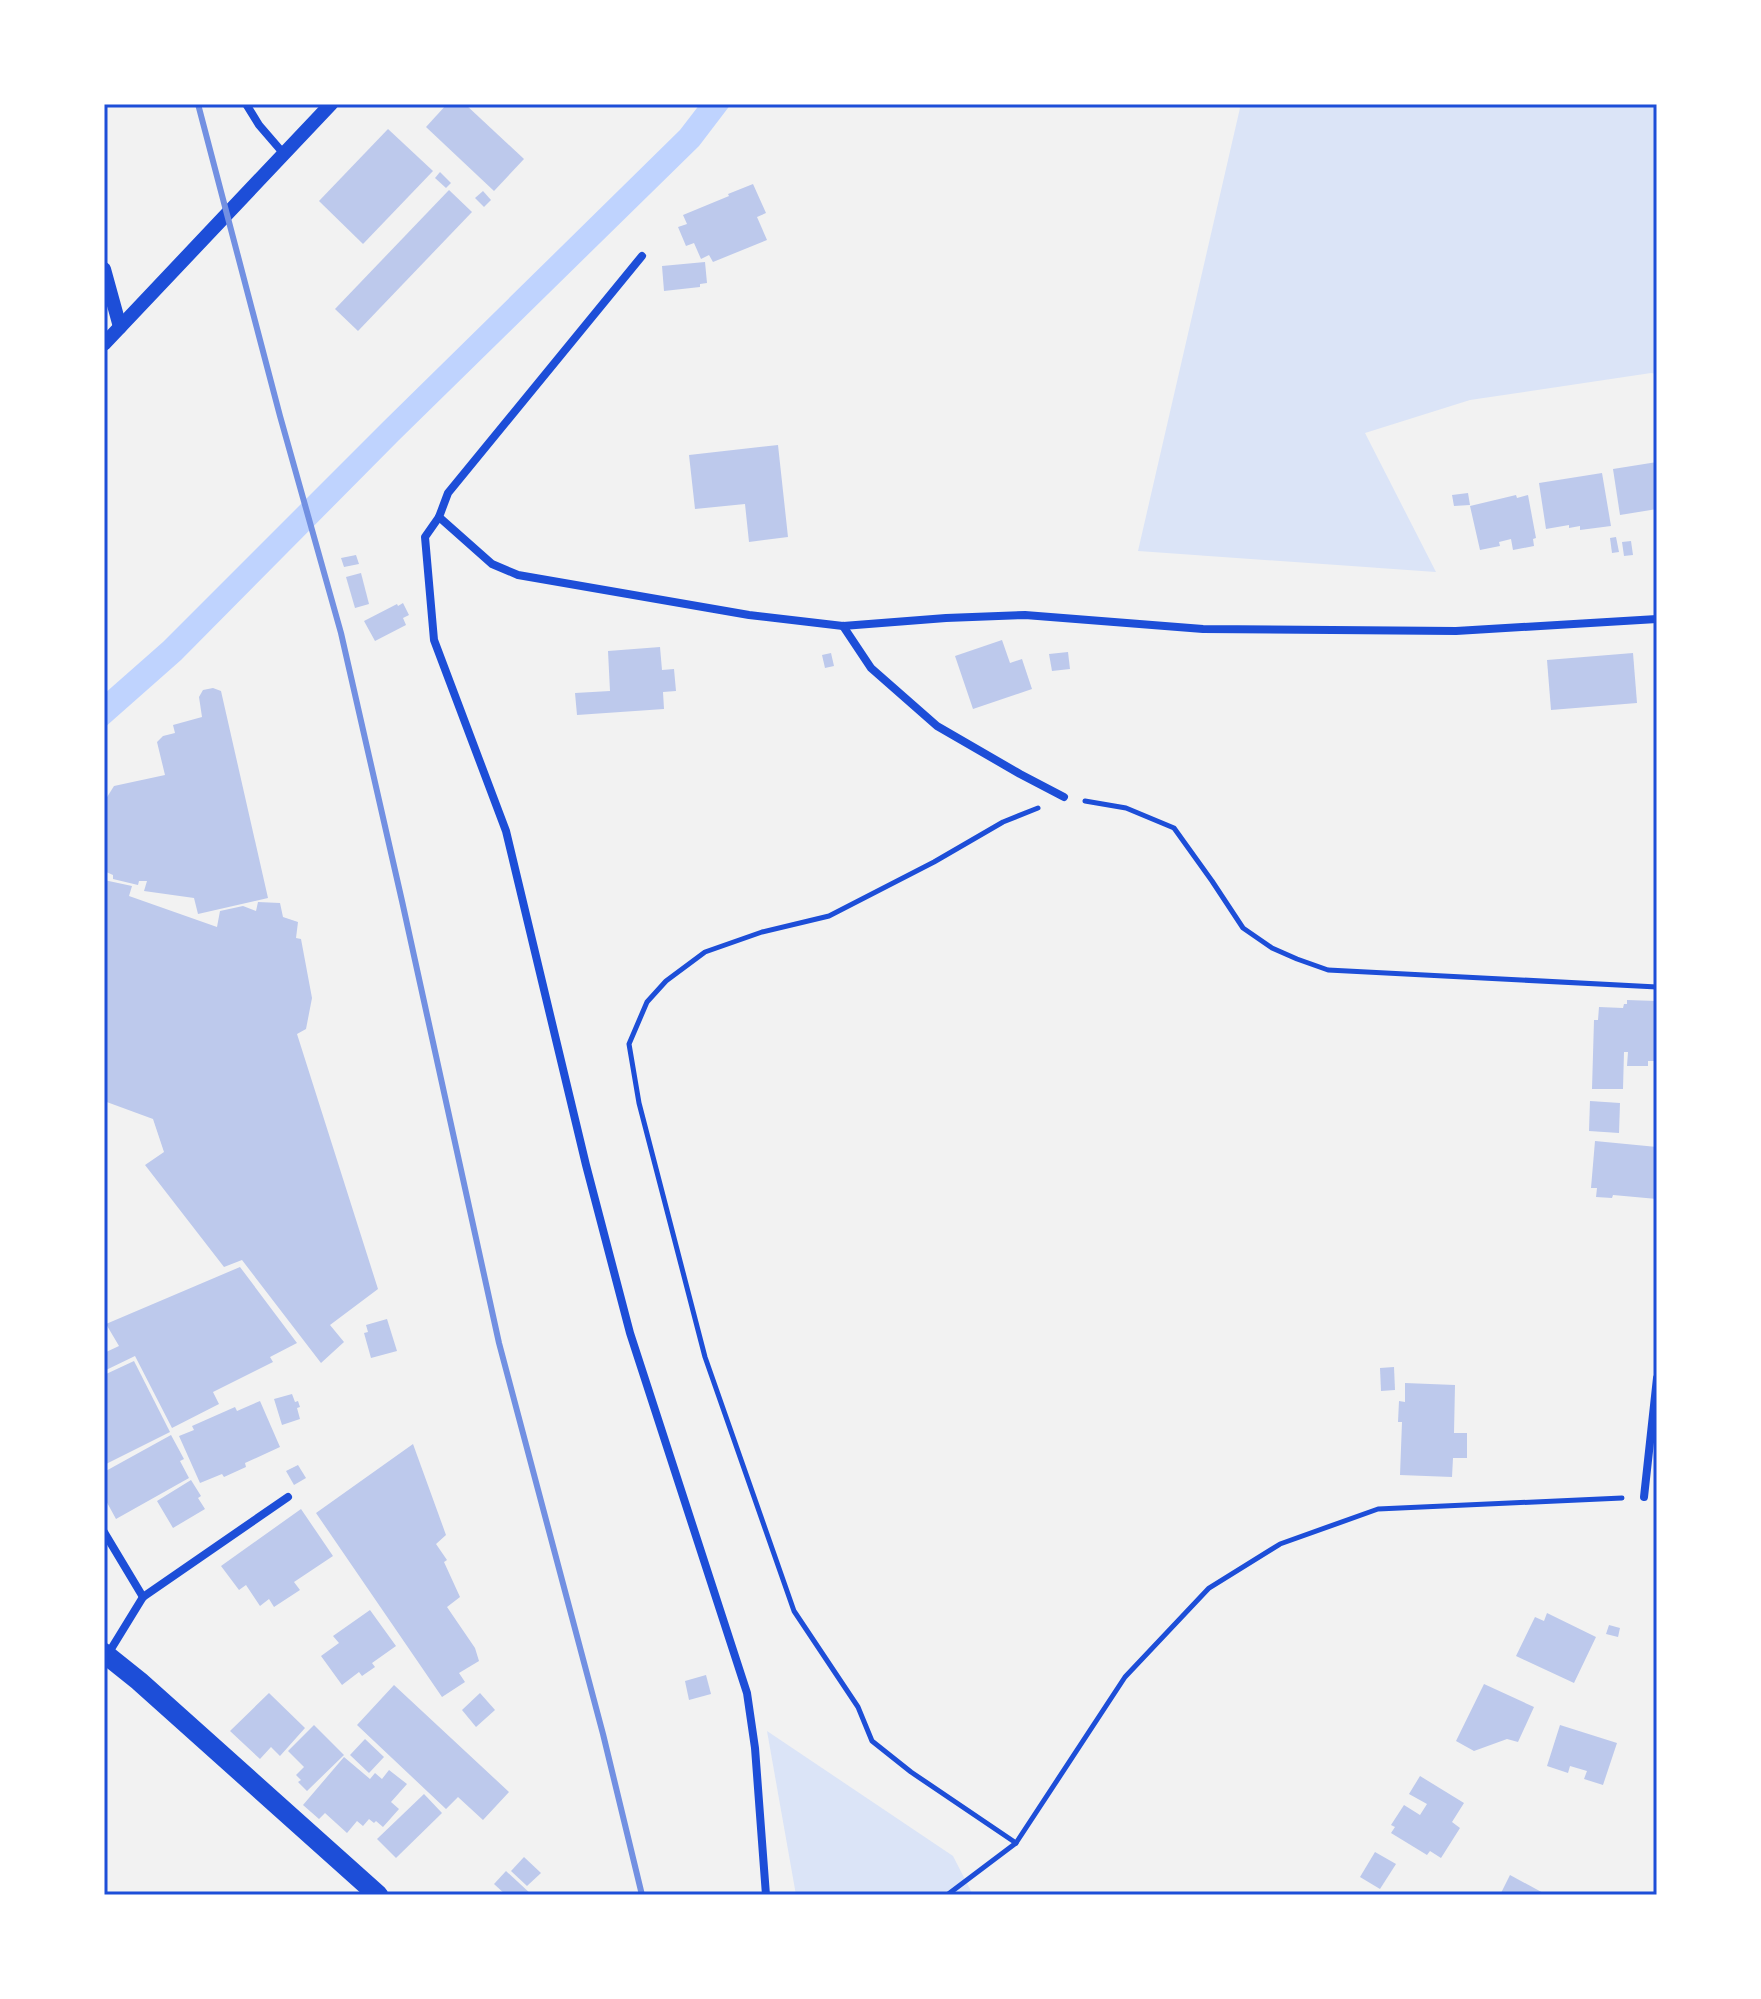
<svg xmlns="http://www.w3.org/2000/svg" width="1761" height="1999" viewBox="0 0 1761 1999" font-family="Merriweather,serif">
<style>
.green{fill:#dbe4f7}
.water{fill:#bfd3fe}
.building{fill:#bdc9ec}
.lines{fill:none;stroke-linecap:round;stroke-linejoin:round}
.path{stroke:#1d4ed8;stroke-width:5}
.minor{stroke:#1d4ed8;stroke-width:8}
.tertiary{stroke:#1d4ed8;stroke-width:14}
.primary{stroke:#1d4ed8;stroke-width:20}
.rail{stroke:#7290e2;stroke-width:6}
.neatline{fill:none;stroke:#1d4ed8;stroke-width:3}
</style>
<rect width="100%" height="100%" fill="#f2f2f2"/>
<g class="green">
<path d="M1238,104h419v270l-6,-1 -181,27 -105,33 71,139 -298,-21 102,-443z"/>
<path d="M767,1731l186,125 20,39h-177z"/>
</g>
<path class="water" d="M700,104h31l-32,42 -300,294 -218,220 -77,68v-34l59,-52 221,-221 296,-291z"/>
<g class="building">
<path d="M447,104h18l59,55 -30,32 -68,-64z"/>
<path d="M388,129l45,42 -70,73 -44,-43z"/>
<path d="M440,172l11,11 -5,5 -11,-10z"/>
<path d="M753,184l13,29 -9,4 10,23 -54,22 -4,-7 -8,4 -7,-16 -8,3 -8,-19 9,-3 -4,-9 46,-19 -1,-2z"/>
<path d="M449,190l23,22 -114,119 -23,-22z"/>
<path d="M483,191l8,9 -7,7 -9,-9z"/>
<path d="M705,262l2,21 -7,1v3l-36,4 -2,-25z"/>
<path d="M778,445l10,92 -39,5 -4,-38 -50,5 -6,-54z"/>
<path d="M1657,462v47l-37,6 -7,-46z"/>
<path d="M1602,473l9,53 -31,4v-4l-11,2v-3l-23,4 -7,-46z"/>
<path d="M1468,493l2,12 -16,1 -2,-11z"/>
<path d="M1516,495l1,3 11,-3 8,43 -3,1 1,7 -21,4 -2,-11 -12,3 1,4 -20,4 -10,-44z"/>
<path d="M1616,537l3,15 -7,1 -2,-15z"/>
<path d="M1631,541l2,14 -9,1 -2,-14z"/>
<path d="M356,555l3,9 -15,3 -3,-9z"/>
<path d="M361,573l8,31 -14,4 -9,-31z"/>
<path d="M403,603l6,12 -6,3 3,7 -31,16 -11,-20 33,-17 1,2z"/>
<path d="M1002,640l8,23 12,-4 10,30 -59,20 -18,-53z"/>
<path d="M660,647l2,23 12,-1 2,22 -13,1 1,17 -87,6 -2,-22 35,-2 -2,-40z"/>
<path d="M1068,652l2,17 -18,2 -3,-17z"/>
<path d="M831,653l3,13 -9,2 -3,-13z"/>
<path d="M1633,653l4,50 -86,7 -4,-50z"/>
<path d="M213,688l8,3 47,207 -70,16 -4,-16 -50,-7 3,-10h-8l-1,4 -25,-6v-4l-9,-4v-69l10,-16 51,-11 -8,-33 6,-6 12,-3 -2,-8 29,-8 -3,-20 4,-7z"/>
<path d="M104,880l28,6 -3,10 88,31 3,-16 23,-5 13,5 2,-9 22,1 3,14 15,5 -2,16 5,1 11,59 -6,31 -9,5 81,255 -48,36 14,17 -23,21 -79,-103 -18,7 -79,-102 19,-13 -11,-33 -49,-18z"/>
<path d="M1627,1000l30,1v60h-9v5h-21l1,-14h-4l-1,37h-31l2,-69h4l1,-13 24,1 1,-4h3z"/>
<path d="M1590,1101l30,2 -1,30 -30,-2z"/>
<path d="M1595,1141l62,6v52l-44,-4 -1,3 -16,-1 1,-9h-6z"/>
<path d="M240,1267l57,76 -27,14 3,5 -60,30 6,12 -47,24 -37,-72 -31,15v-18l15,-7 -13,-22z"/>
<path d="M387,1319l10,32 -26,7 -7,-25 4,-1 -2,-7z"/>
<path d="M134,1361l36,71 -66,33v-90z"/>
<path d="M1394,1367l1,23 -14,1 -1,-23z"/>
<path d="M1405,1383l50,2 -1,48h13v25h-14l-1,19 -52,-2 2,-53h-4l1,-21 6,1z"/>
<path d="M292,1394l3,8 3,-1 2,6 -3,1 3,11 -18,6 -8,-26z"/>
<path d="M260,1401l20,46 -35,16 1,4 -22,10 -2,-3 -22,9 -21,-47 15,-6 -2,-4 43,-19 2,4z"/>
<path d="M171,1435l13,24 -4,2 9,17 -73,41 -12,-22v-25z"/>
<path d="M413,1444l33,91 -10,9 11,16 -3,2 16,35 -13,10 28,41 4,13 -20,12 6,9 -23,15 -126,-184z"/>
<path d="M298,1465l8,13 -12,7 -8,-14z"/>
<path d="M191,1480l10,16 -3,2 7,11 -32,19 -16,-27z"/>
<path d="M301,1509l32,47 -39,26 6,8 -26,17 -5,-8 -9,7 -14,-21 -7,5 -18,-24z"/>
<path d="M370,1610l26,36 -24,17 3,4 -13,9 -3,-4 -17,13 -21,-29 18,-13 -6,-7z"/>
<path d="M1547,1613l49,24 -22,46 -58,-27 19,-39 9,4z"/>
<path d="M1609,1625l11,3 -2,9 -12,-3z"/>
<path d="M706,1675l5,19 -22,6 -4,-19z"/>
<path d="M1484,1684l50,23 -16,35 -11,-3 -33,12 -18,-10z"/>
<path d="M394,1685l115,107 -26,28 -25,-23 -12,12 -89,-84z"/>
<path d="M269,1693l36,35 -25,28 -9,-9 -11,12 -30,-28z"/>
<path d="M480,1693l15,17 -19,17 -14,-17z"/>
<path d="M314,1725l30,30 -37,36 -9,-9 3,-2 -5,-5 8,-8 -16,-16z"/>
<path d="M1560,1725l57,18 -14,42 -19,-6 3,-8 -17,-5 -2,7 -21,-7z"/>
<path d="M365,1739l19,18 -15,16 -19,-18z"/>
<path d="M344,1757l26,22 5,-6 7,6 7,-9 18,14 -16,18 8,7 -16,18 -7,-6 -2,2 -5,-4 -6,7 -6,-5 -10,12 -22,-20 -6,6 -16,-14z"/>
<path d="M1420,1776l44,27 -12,19 8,6 -19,30 -11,-7 -3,4 -36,-22 4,-6 -4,-2 13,-20 16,10 7,-11 -18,-10z"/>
<path d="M424,1794l18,19 -46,45 -19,-19z"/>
<path d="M1375,1852l21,12 -16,25 -20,-12z"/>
<path d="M524,1857l17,16 -14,13 -16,-15z"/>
<path d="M506,1871l26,24h-26l-12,-11z"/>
<path d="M1510,1875l37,20h-47z"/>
</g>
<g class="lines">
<g class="path">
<path d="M1085,801l41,7 48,20 38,53 31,47 29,20 25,11 31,11 329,17"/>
<path d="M1016,1843l-105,-71 -39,-31 -14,-34 -64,-96 -89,-254 -66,-254 -10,-59 18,-42 19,-21 39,-29 57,-20 67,-16 105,-54 69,-40 35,-14"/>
<path d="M947,1895l69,-52 109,-166 84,-89 71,-44 98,-35 244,-11"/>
</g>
<g class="minor">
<path d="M246,104l13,21 25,29"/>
<path d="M642,256l-194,237 -9,24 53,47 26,11 231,40 94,11 103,-8 79,-3 178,14 253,2 201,-12"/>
<path d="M439,517l-14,20 9,103 72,191 80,334 44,168 117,360 8,55 11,147"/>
<path d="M843,626l28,42 66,58 83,48 44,23"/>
<path d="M1644,1497l13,-119"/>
<path d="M104,1532l39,65"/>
<path d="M108,1654l35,-57 145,-100"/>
</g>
<g class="tertiary">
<path d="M104,269l16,58"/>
<path d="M104,344l227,-240"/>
</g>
<path class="primary" d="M104,1653l35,28 239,214"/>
<path class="rail" d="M198,104l82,312 61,217 61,268 97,442 104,391 39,161"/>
</g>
<rect width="1761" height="1999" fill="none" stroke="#ffffff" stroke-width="212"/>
<rect x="106" y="106" width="1549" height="1787" class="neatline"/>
</svg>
